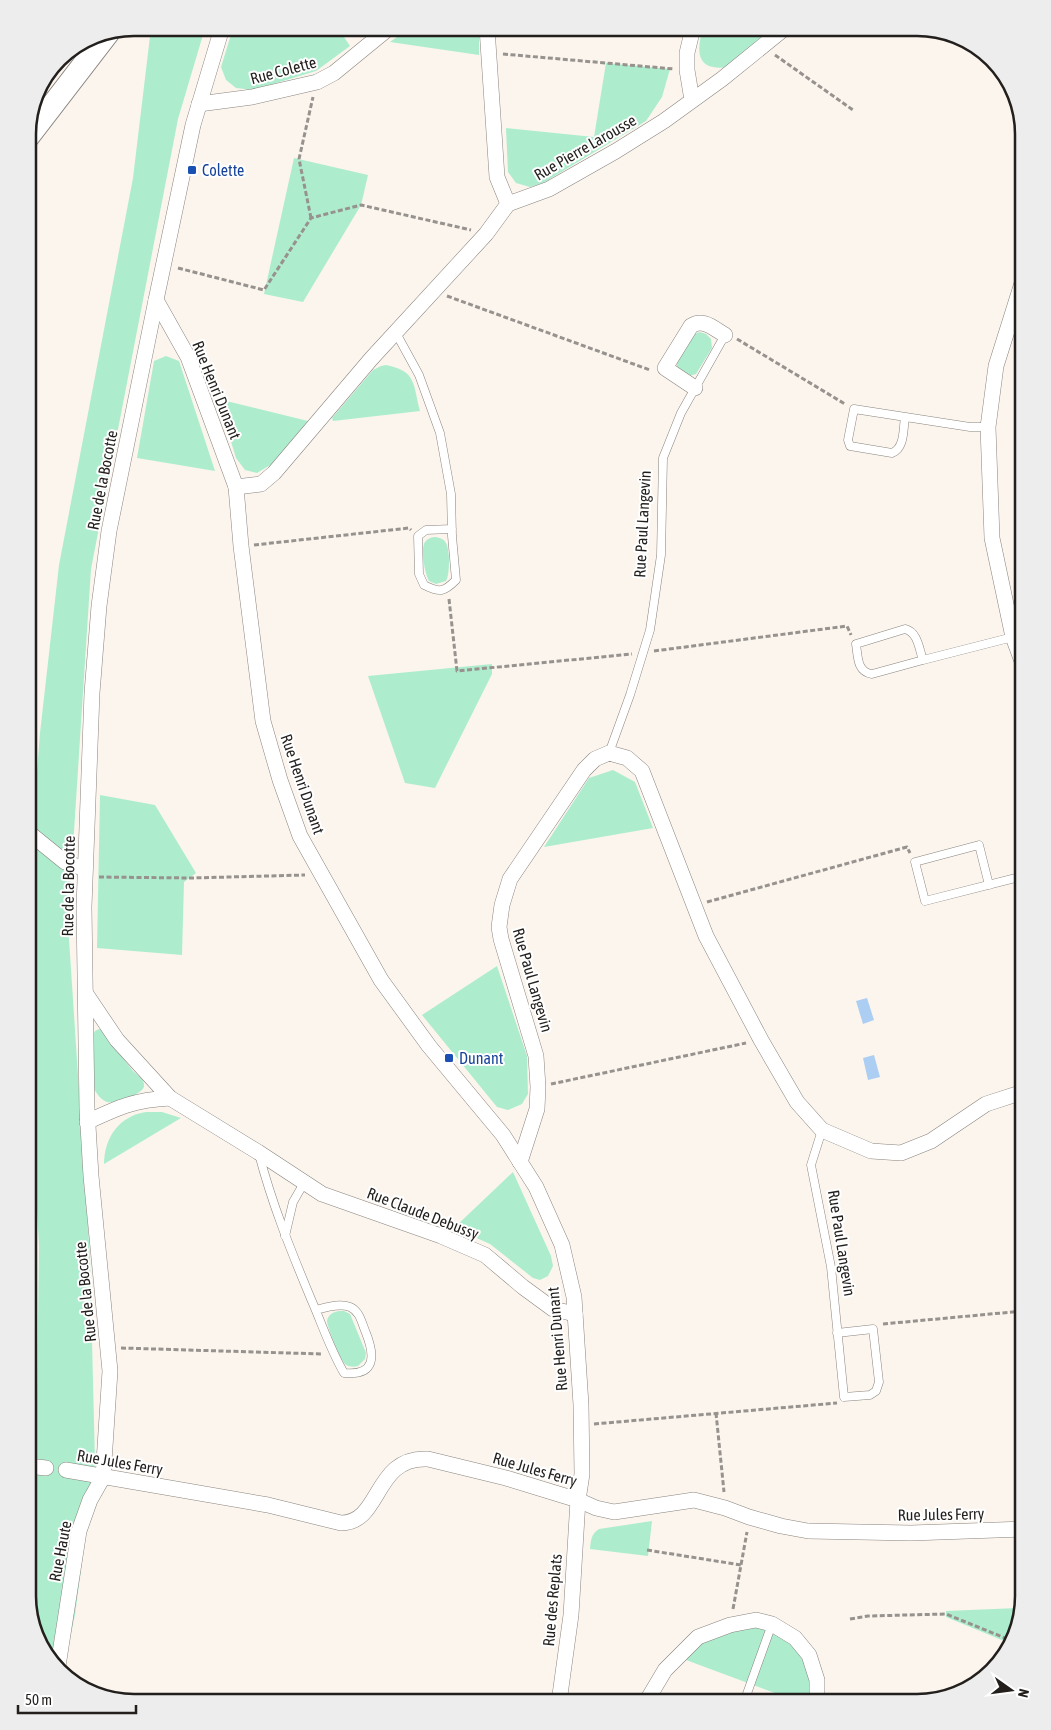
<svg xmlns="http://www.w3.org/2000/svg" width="1051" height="1730" viewBox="0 0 1051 1730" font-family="'Asap Condensed',sans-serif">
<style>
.green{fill:#adedce}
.water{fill:#abcef2}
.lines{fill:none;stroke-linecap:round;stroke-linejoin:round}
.lane-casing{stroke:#8a847e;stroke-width:9}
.street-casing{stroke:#8a847e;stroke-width:16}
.secondary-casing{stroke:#8a847e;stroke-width:24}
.path{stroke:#97928d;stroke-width:3;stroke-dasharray:5 2.5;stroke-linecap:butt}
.lane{stroke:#fff;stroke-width:8}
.street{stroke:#fff;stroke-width:15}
.secondary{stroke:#fff;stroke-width:22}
.transit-dot{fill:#1a4fb4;stroke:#fff;stroke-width:2}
.labels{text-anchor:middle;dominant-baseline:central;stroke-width:4;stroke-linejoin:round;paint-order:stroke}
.street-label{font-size:16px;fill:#221f1d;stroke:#fff}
.transit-label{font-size:16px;fill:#164399;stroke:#fff;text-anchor:start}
.rim{fill:none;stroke:#221f1d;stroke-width:2.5}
</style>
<rect width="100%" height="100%" fill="#fbf5ee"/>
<g class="green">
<path d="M151,28h54l-27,91 -87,450 -23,355 22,333 5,207 -20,151 -12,55 -24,-27 -11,-47v-41l8,-73 3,-236 -11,-203v-155l12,-155 19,-168 74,-387z"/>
<path d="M233,28h105l12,18 -34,25 -63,19 -17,-2 -10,-8 -5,-13z"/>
<path d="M409,28h70v27l-89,-13z"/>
<path d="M703,28h74l-49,39c-32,5 -32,-16 -25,-39z"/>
<path d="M606,63l64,6 -8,28 -16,24 -103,62 -13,4 -14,-4 -8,-11 -2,-44 88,9z"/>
<path d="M294,158l74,17 -7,30 -58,97 -39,-8z"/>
<path d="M700,332l6,2 5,5 1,9 -16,26 -7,2 -12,-8v-7l15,-26z"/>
<path d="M166,356l13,5 36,110 -78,-13 17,-97z"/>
<path d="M386,365c31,6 27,20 34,46l-87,10 -1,-3 41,-48 8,-4z"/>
<path d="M218,399l90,22 -36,43 -15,9 -12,-3 -9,-12z"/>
<path d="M436,537c4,1 8,2 10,6 4,8 4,30 0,38l-10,3 -7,-3c-4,-7 -9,-32 -4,-39 3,-4 7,-5 11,-5z"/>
<path d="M492,664v10l-57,114 -30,-5 -37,-107z"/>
<path d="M613,770l22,12 18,46 -109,19 45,-69z"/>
<path d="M100,795l55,10 41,68 -12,9 -2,73 -85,-7z"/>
<path d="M497,966l30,90 1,38 -6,10 -14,6 -11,-3 -75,-92z"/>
<path d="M99,1029l5,1c9,14 18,28 29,41 4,4 12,8 11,15 0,8 -29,18 -37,16 -6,-2 -10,-8 -13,-13l-1,-54 2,-4z"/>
<path d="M146,1112h16l19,6 -77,46c0,-26 15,-48 42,-52z"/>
<path d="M513,1172l38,84 2,10 -5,10 -8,4 -7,-2 -43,-34 -36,-16z"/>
<path d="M339,1311h5l6,3 16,39 -1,6 -7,7c-4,1 -8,1 -12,-1 -5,-3 -19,-38 -19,-44 1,-7 7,-9 12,-10z"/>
<path d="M652,1521l-4,35 -58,-7c1,-9 1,-15 9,-20z"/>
<path d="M1020,1608l-11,35 -63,-26v-6z"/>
<path d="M756,1620l53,35 8,47h-18l-121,-45 20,-20z"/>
</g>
<g class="water">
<path d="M867,998l7,22 -11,4 -7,-23z"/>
<path d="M874,1055l6,22 -12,3 -5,-22z"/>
</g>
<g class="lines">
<defs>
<g id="lane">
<path d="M396,333l23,42 21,58 11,61 1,42 4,44c-12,12 -16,13 -32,5l-5,-11 -1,-38 8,-6 26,-1"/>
<path d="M905,417c-2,12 0,31 -13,36l-42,-7 -2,-6 6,-31 116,18h18"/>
<path d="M923,660l-51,14c-15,-2 -14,-17 -16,-30l49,-15c13,3 14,20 18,31l90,-23"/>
<path d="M609,753l21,-58 20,-65 11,-75 2,-97 18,-45 44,-78"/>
<path d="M989,885l-10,-40 -64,17 10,39 98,-25"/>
<path d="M822,1130l-11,35 20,102 13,130 26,-2 6,-4 3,-9 -6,-53 -36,4"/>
<path d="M259,1154c13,50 32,97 52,145 11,25 19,50 33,74 32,3 31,-17 22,-40 -4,-9 -6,-22 -16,-26 -10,-4 -24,0 -34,3"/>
<path d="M285,1236l8,-34 11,-19"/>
<path d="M744,1702l28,-78"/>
</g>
<g id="street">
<path d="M222,28l-29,97 -37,175 32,57 48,130 5,59 22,175 17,59 20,56 81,144 48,66 74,89 33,52 26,58 12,52 7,108 1,69 -4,26 -7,115 -12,87"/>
<path d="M487,28l10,149 11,27"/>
<path d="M692,100l-5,-30v-17l6,-25"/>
<path d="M199,104l53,-7 65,-15 17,-9 55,-45"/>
<path d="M695,388l-30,-20 26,-42c12,-8 22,2 34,9"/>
<path d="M236,487l25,-3 13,-11 97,-114 115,-125 22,-30 41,-15 67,-38 48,-30 58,-42 63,-51"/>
<path d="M1023,664l-10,-27 -21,-99 -4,-111 8,-61 27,-86"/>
<path d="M28,832l37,30 20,7"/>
<path d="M86,994l31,46 53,58 88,54 64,42 119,42 44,19 38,32 30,22 22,5"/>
<path d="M87,1122c32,-15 47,-22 83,-24"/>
<path d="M520,1162l17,-53 1,-22 -2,-31 -35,-117 -2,-12 3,-22 8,-26 74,-109 11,-11 14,-6 18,5 15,13 64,165 55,104 36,62 25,28 49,21 30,2 30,-12 55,-37 37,-12"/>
<path d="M28,1466l18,2"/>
<path d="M66,1470l202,35 73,18c41,0 32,-67 87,-64l78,19 72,22 18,8 18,4 80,-12 31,8 24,9 32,9 27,5 103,2 112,-4"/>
<path d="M58,1666l21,-135 11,-31 13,-23 7,-106 -19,-195 -4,-67 -3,-202 8,-214 7,-87 10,-75 47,-231"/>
<path d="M646,1702l19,-32 33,-33 32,-12 26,-5 16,4 23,14 14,17 8,25v22"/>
</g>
<path id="secondary" d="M28,137l80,-104"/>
</defs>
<use href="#lane" class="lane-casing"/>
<use href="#street" class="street-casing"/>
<use href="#secondary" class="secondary-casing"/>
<g class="path">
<path d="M503,54l171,15"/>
<path d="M775,55l78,55"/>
<path d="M311,218l-12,-59 14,-62"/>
<path d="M178,268l86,22 47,-72 50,-13 110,25"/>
<path d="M447,296l203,74"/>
<path d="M737,339l108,65"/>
<path d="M254,545l155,-17 2,2"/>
<path d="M449,599l8,72 175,-17"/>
<path d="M654,651l193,-25 4,9"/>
<path d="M99,877l92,1 114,-3"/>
<path d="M707,902l200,-55 3,6"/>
<path d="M551,1084l195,-41"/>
<path d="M883,1324l140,-13"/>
<path d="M121,1348l201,6"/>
<path d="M716,1413l8,79"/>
<path d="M594,1424l243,-21"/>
<path d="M647,1550l94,15"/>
<path d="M733,1609l14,-77"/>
<path d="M850,1619l18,-3 78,-2 64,26"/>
</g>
<use href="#lane" class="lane"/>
<use href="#street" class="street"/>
<use href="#secondary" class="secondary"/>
</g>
<g class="transit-dot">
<rect x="187" y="165" width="10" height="10" rx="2.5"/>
<rect x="444" y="1053" width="10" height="10" rx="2.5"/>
</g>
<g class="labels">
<g class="street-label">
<text transform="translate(283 70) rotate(-15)">Rue Colette</text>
<text transform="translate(585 147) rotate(-30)">Rue Pierre Larousse</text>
<text transform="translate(217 390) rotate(68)">Rue Henri Dunant</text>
<text transform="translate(102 480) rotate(-79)">Rue de la Bocotte</text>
<text transform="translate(642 524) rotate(-87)">Rue Paul Langevin</text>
<text transform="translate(303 784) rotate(71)">Rue Henri Dunant</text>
<text transform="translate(68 886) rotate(-89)">Rue de la Bocotte</text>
<text transform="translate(533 980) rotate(74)">Rue Paul Langevin</text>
<text transform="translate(423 1213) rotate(21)">Rue Claude Debussy</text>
<text transform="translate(842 1243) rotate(81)">Rue Paul Langevin</text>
<text transform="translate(85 1292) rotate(-96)">Rue de la Bocotte</text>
<text transform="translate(557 1339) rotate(-95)">Rue Henri Dunant</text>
<text transform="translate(120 1462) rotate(10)">Rue Jules Ferry</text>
<text transform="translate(535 1469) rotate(16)">Rue Jules Ferry</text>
<text transform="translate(941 1514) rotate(-1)">Rue Jules Ferry</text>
<text transform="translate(60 1551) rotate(-79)">Rue Haute</text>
<text transform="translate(552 1600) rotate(-85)">Rue des Replats</text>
</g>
<g class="transit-label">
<text x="202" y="170">Colette</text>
<text x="459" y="1058">Dunant</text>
</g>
</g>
<path d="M0 0H1051V1730H0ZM134 36H917A98 98 0 0 1 1015 134V1596A98 98 0 0 1 917 1694H134A98 98 0 0 1 36 1596V134A98 98 0 0 1 134 36Z" fill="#ededed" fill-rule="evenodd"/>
<path class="rim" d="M134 36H917A98 98 0 0 1 1015 134V1596A98 98 0 0 1 917 1694H134A98 98 0 0 1 36 1596V134A98 98 0 0 1 134 36Z"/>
<g transform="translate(1011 1690) rotate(104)" stroke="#ffffff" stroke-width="4" paint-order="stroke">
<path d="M0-4L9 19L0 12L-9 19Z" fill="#221f1d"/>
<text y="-8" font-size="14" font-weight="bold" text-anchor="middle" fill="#221f1d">N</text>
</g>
<path d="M18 1705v8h118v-8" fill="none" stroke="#221f1d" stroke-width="2.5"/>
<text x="25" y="1705" font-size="15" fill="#221f1d" stroke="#ffffff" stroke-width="4" paint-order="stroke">50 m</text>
</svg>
